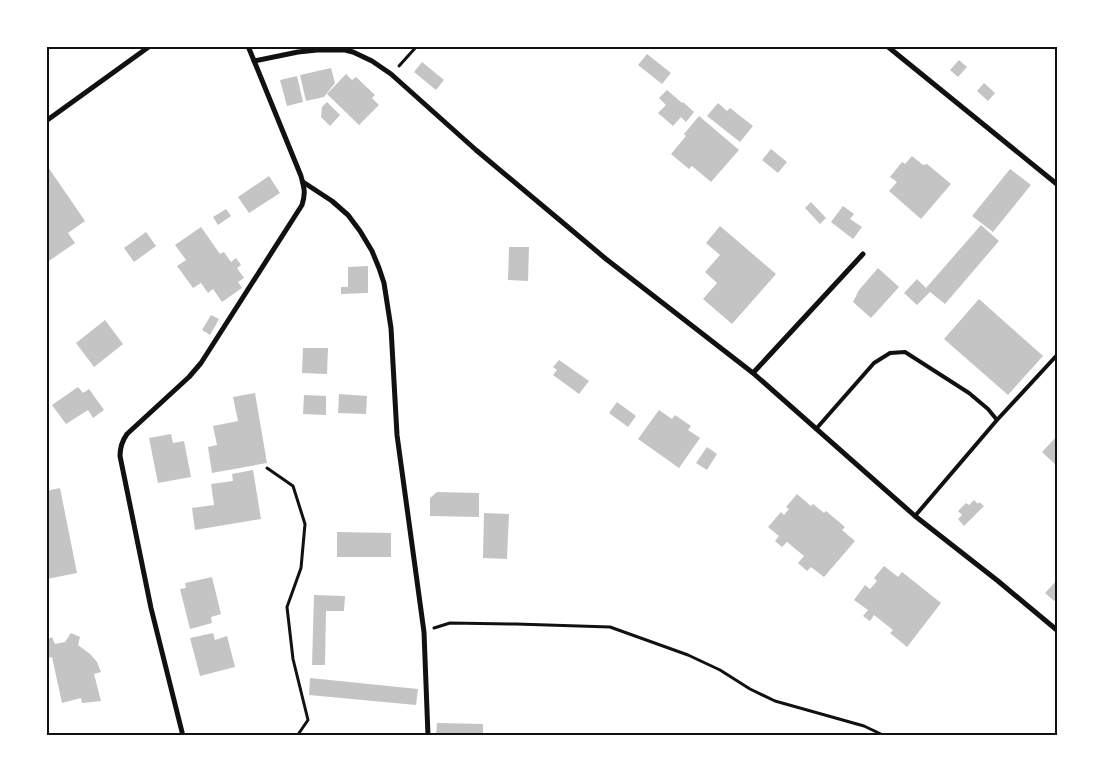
<svg xmlns="http://www.w3.org/2000/svg" width="1104" height="782" viewBox="0 0 1104 782" font-family="'Space Grotesk',sans-serif">
<style>
.building{fill:#c4c4c4}
.lines{fill:none;stroke-linecap:round;stroke-linejoin:round}
.path{stroke:#111;stroke-width:3}
.service{stroke:#111;stroke-width:4}
.minor{stroke:#111;stroke-width:5}
.neatline{fill:none;stroke:#111;stroke-width:2}
</style>
<rect width="100%" height="100%" fill="#fff"/>
<g class="building">
<path d="M647,54l24,19 -9,11 -24,-19z"/>
<path d="M959,60l8,7 -9,10 -8,-7z"/>
<path d="M422,62l22,18 -8,10 -22,-18z"/>
<path d="M331,68l4,15 -11,14 -18,4 -6,-26z"/>
<path d="M346,74l6,6 4,-3 19,18 -3,3 7,7 -20,20 -32,-31z"/>
<path d="M297,76l6,26 -16,4 -7,-26z"/>
<path d="M984,83l11,10 -7,8 -11,-10z"/>
<path d="M667,90l15,13 1,-1 11,10 -8,10 -5,-5 -8,9 -15,-13 8,-8 -7,-7z"/>
<path d="M327,102l13,13 -10,11 -9,-9 1,-10z"/>
<path d="M718,103l9,8 3,-3 23,18 -13,16 -33,-26z"/>
<path d="M699,116l40,34 -28,32 -19,-16 -3,3 -18,-15 15,-18 -2,-2z"/>
<path d="M771,149l16,13 -9,11 -16,-13z"/>
<path d="M912,156l11,9 4,-1 24,20 -30,35 -32,-28 8,-9 -7,-5 12,-15 3,2z"/>
<path d="M46,164l39,57 -17,12 7,10 -29,20z"/>
<path d="M1010,169l21,16 -38,47 -21,-16z"/>
<path d="M269,176l11,17 -31,20 -11,-16z"/>
<path d="M811,202l15,16 -6,6 -15,-16z"/>
<path d="M843,206l11,8 -4,5 12,8 -9,12 -22,-17z"/>
<path d="M226,209l5,7 -13,9 -5,-8z"/>
<path d="M981,225l18,16 -54,63 -15,-12 -13,13 -13,-12 13,-14 9,9z"/>
<path d="M720,226l56,48 -44,50 -29,-25 14,-16 -12,-11 15,-17 -14,-12z"/>
<path d="M201,227l19,27 4,-2 7,10 5,-4 5,7 -4,3 7,10 -6,4 4,6 -20,14 -9,-13 -5,4 -7,-10 -8,5 -16,-22 9,-6 -11,-15z"/>
<path d="M146,232l10,14 -22,16 -10,-14z"/>
<path d="M509,247h20l-1,34 -20,-1z"/>
<path d="M368,266v27l-27,1v-7h7v-20z"/>
<path d="M878,268l21,19 -28,31 -18,-16 6,-12z"/>
<path d="M979,299l64,57 -35,39 -64,-56z"/>
<path d="M211,315l8,4 -9,16 -8,-5z"/>
<path d="M105,320l18,24 -29,23 -18,-24z"/>
<path d="M303,348h25l-1,26 -25,-1z"/>
<path d="M559,360l30,21 -10,13 -26,-19 4,-5 -4,-3z"/>
<path d="M78,387l5,6 6,-4 15,21 -11,8 -5,-8 -22,14 -14,-19z"/>
<path d="M255,393l12,70 -55,10 -4,-26 9,-2 -4,-19 25,-5 -5,-24z"/>
<path d="M339,394l28,2 -1,18 -28,-1z"/>
<path d="M304,395l22,1v19l-23,-1z"/>
<path d="M617,402l19,14 -8,11 -19,-14z"/>
<path d="M659,410l13,9 3,-4 16,11 -3,4 12,8 -21,30 -41,-29z"/>
<path d="M171,434l2,9 11,-2 7,36 -33,6 -9,-45z"/>
<path d="M1058,435v32l-16,-15z"/>
<path d="M707,447l10,7 -10,16 -11,-7z"/>
<path d="M253,470l8,49 -66,11 -3,-22 22,-3 -3,-21 22,-3 -1,-7z"/>
<path d="M60,488l17,85 -30,6 -1,-88z"/>
<path d="M437,492l42,1v24l-49,-1v-18z"/>
<path d="M797,494l14,12 2,-2 11,9 2,-2 19,16 -3,3 13,11 -31,36 -13,-10 -4,4 -9,-8 6,-7 -17,-14 -5,5 -7,-6 4,-5 -11,-9 13,-15 3,3 5,-6 -3,-2z"/>
<path d="M974,500l4,4 1,-2 5,4 -20,20 -6,-7 4,-4 -4,-4 8,-8 3,2z"/>
<path d="M484,513l25,1 -2,45 -24,-1z"/>
<path d="M337,532l54,1v24h-54z"/>
<path d="M884,566l14,11 4,-5 39,31 -34,44 -17,-14 3,-3 -19,-15 -4,6 -7,-5 5,-6 -14,-10 11,-15 5,4 7,-8 -3,-3z"/>
<path d="M212,577l9,37 -10,3 1,6 -22,6 -10,-40 6,-1 -1,-5z"/>
<path d="M1058,579v18l-4,4 -9,-8z"/>
<path d="M314,595l31,1 -1,15h-18l-1,54h-13z"/>
<path d="M71,633l9,4 -2,8 12,9 7,8 4,10 -7,2 7,27 -19,2 -1,-5 -19,5 -10,-46 -6,2v-19l6,-3 3,7 10,-2z"/>
<path d="M213,633l2,7 12,-4 8,31 -35,9 -10,-38z"/>
<path d="M310,678l108,11 -2,16 -107,-10z"/>
<path d="M437,723l46,1v12h-47z"/>
</g>
<g class="lines">
<g class="path">
<path d="M399,66l18,-20"/>
<path d="M267,468l26,18 12,38 -4,44 -14,39 6,52 15,61 -11,16"/>
<path d="M434,628l16,-5 66,1 94,3 78,28 32,15 30,19 25,12 89,25 21,10"/>
</g>
<g class="service">
<path d="M816,429l58,-66 16,-10 15,-1 64,41 19,16 9,11"/>
<path d="M915,516l82,-96 61,-66"/>
</g>
<g class="minor">
<path d="M887,46l171,139"/>
<path d="M254,61l44,-9 19,-2h28l8,2 19,9 19,13 85,76 86,72 44,37 147,114 162,143 83,65 60,50"/>
<path d="M46,121l104,-75"/>
<path d="M303,182l29,19 16,14 12,16 12,20 7,17 5,15 7,45 6,107 27,197 4,104"/>
<path d="M753,373l110,-119"/>
<path d="M183,736l-32,-128 -31,-152c0,-9 2,-15 7,-22l62,-57 12,-14 101,-158c4,-13 2,-17 -1,-29l-53,-130"/>
</g>
</g>
<rect width="1104" height="782" fill="none" stroke="#ffffff" stroke-width="95"/>
<rect x="48" y="48" width="1008" height="686" class="neatline"/>
</svg>
